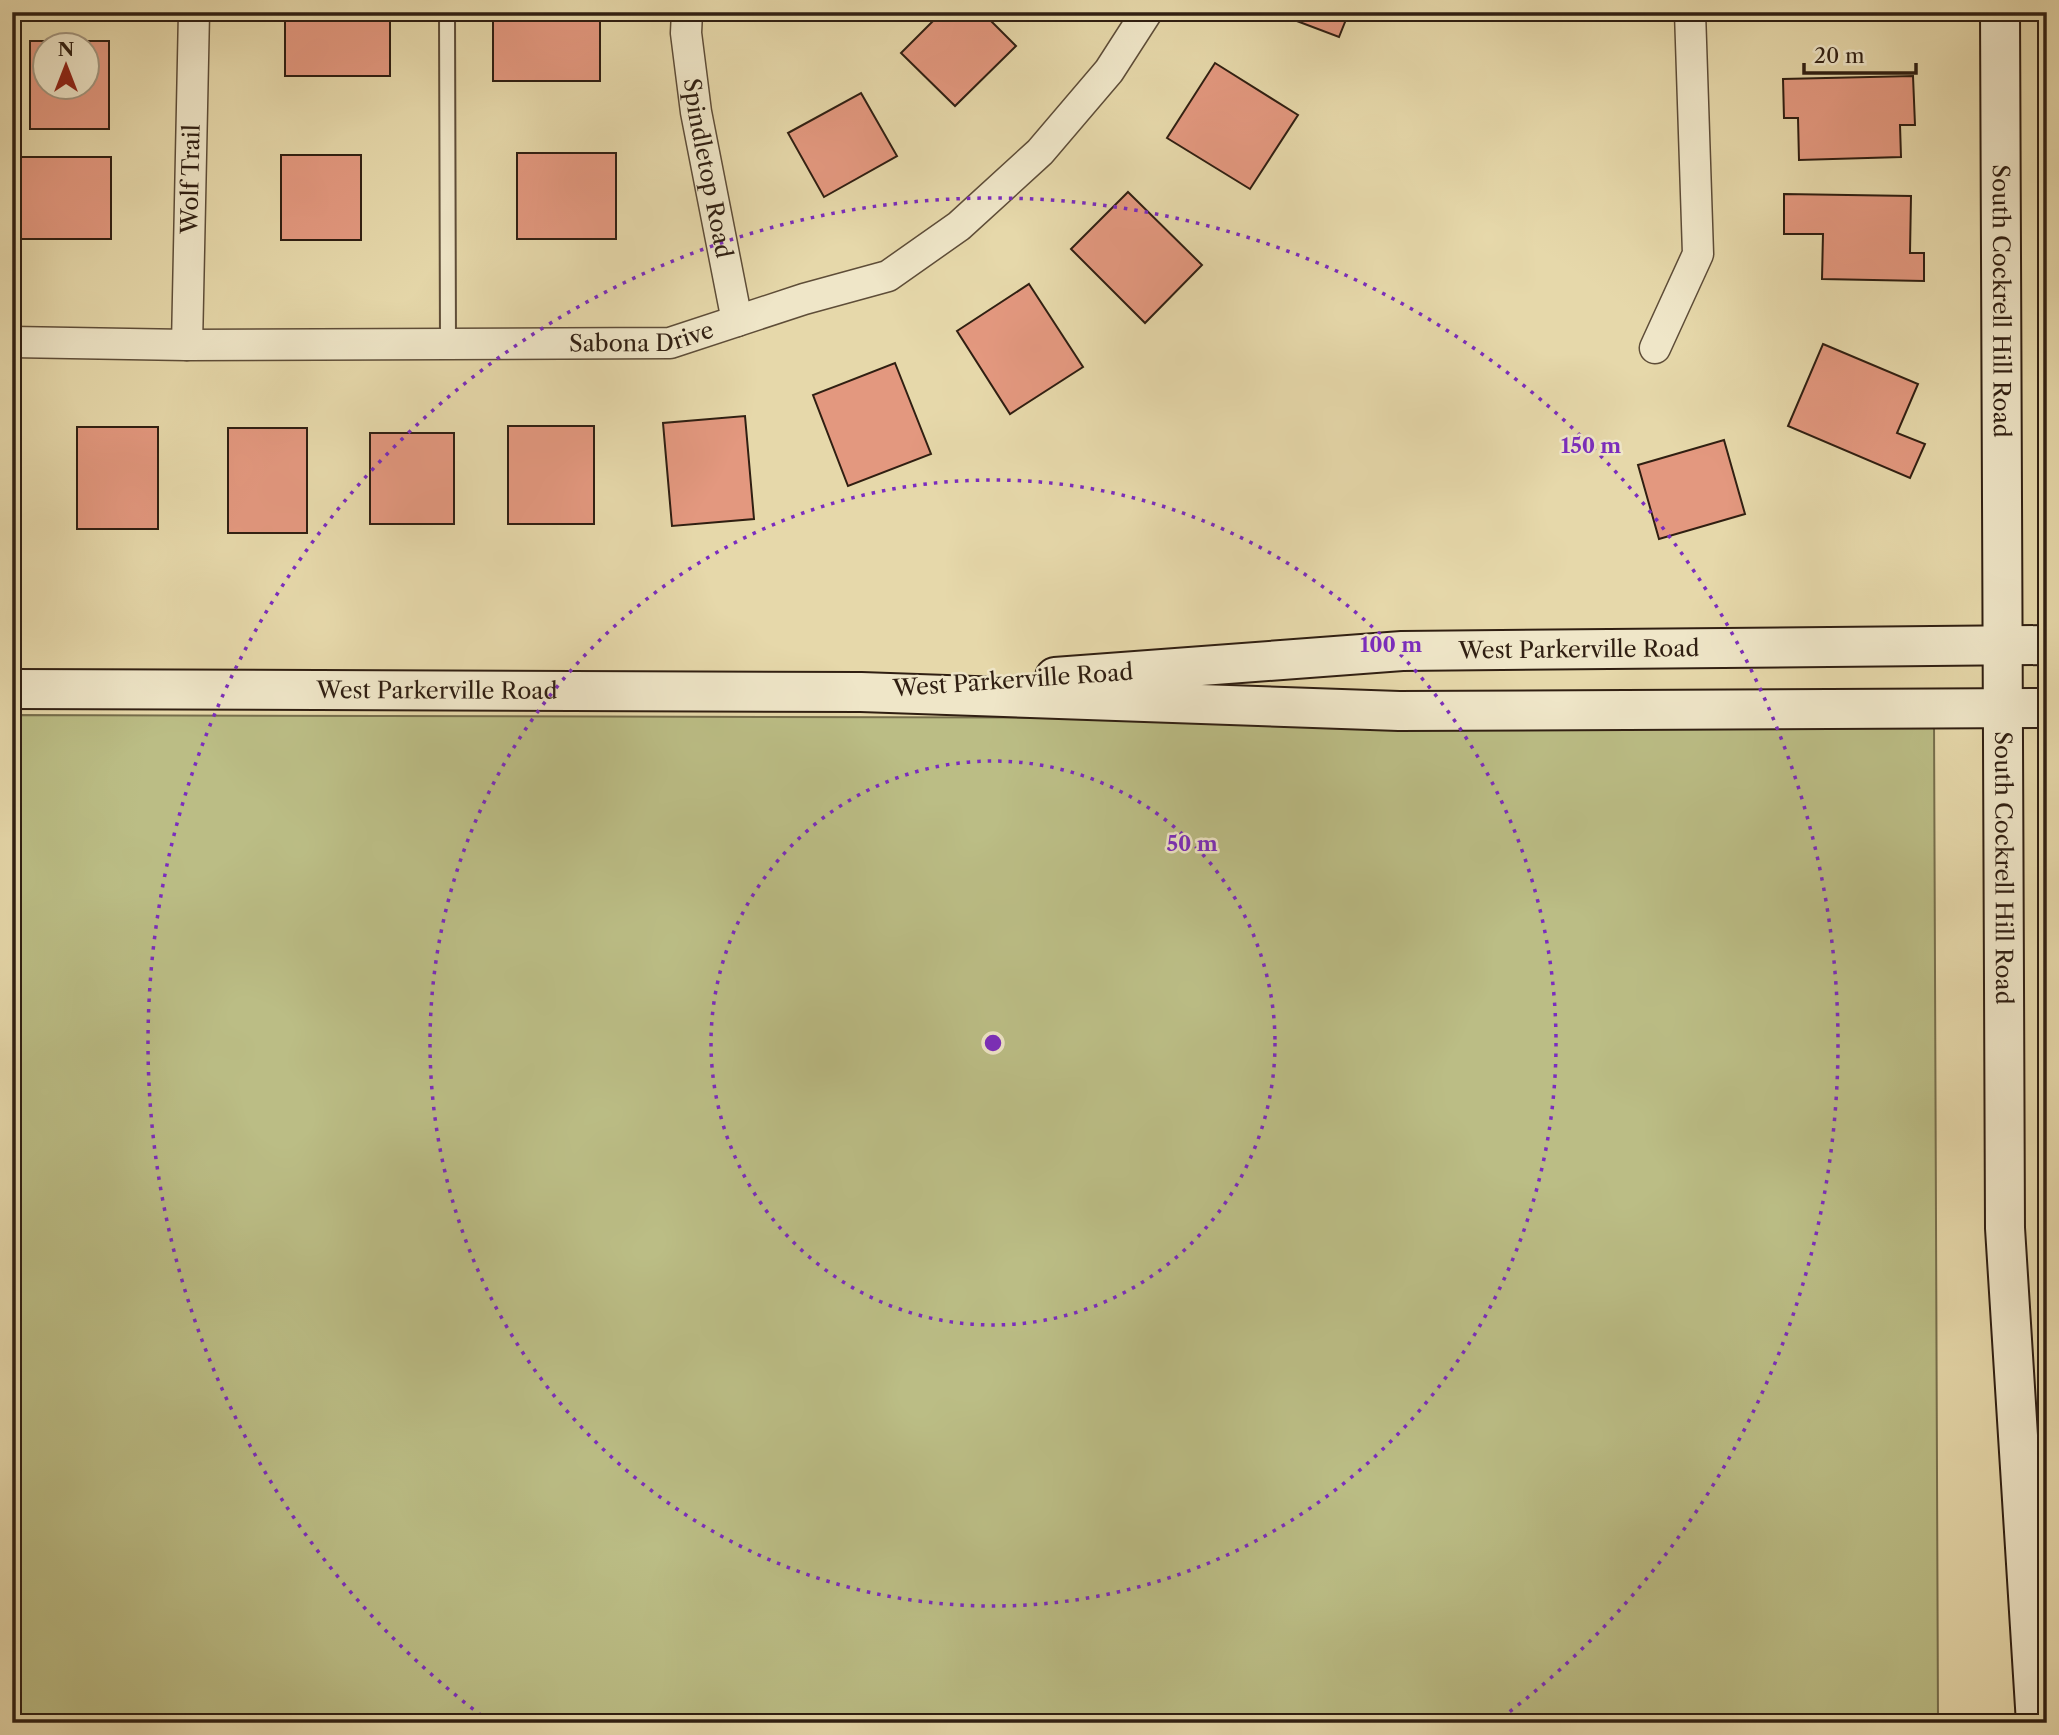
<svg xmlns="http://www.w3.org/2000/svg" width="2059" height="1735" viewBox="0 0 2059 1735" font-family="'Libre Caslon Text',serif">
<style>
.green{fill:#bbbd85;stroke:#766e4c;stroke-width:2}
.building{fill:#e3987f;stroke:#301f12;stroke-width:2;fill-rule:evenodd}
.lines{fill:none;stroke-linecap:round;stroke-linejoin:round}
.lane-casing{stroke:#5e4d38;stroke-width:18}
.street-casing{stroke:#5e4d38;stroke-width:33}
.secondary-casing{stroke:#301f12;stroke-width:42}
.lane{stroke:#efe6c8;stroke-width:14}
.street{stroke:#efe6c8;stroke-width:30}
.secondary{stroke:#efe6c8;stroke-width:38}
.ring{fill:none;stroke:#7b2cbf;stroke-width:3.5;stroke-dasharray:3.5 7}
.labels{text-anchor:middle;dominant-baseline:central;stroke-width:5;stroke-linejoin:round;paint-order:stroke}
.street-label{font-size:23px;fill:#301f12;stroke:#efe6c8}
.centre{fill:#7b2cbf;stroke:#efe6c8;stroke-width:3.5}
.ring-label{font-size:21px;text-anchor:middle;font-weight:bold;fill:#7b2cbf;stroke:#efe6c8;stroke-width:5;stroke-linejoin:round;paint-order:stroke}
</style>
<rect width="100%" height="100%" fill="#e6d8aa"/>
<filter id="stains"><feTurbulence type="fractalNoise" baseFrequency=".00286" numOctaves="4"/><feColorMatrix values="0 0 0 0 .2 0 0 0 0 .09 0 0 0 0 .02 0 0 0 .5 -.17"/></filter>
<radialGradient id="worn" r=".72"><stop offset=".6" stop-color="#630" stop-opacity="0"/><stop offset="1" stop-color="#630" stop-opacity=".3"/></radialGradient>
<path class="green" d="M12,715l1922,5 4,1003h-1926z"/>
<g class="building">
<rect x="285" y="12" width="105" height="64"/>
<rect x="493" y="12" width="107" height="69"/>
<path d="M942,12h40l34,34 -61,60 -54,-53z"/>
<path d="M1273,12h76l-10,25z"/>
<path d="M30,41h79v88h-79zM46,46h42v42h-42z"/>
<path d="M1215,63l83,52 -48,74 -83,-51z"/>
<path d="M1913,76l2,49h-15l1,32 -102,3 -1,-42h-14l-1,-39z"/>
<path d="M861,93l36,63 -73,41 -36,-64z"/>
<rect x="517" y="153" width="99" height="86"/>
<rect x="281" y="155" width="80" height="85"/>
<rect x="12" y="157" width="99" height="82"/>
<path d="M1128,192l74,73 -57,58 -74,-74z"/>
<path d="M1784,194l127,2 -1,57h14v28l-102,-2 1,-45h-39z"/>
<path d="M1029,284l54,83 -73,47 -53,-83z"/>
<path d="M1823,344l95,40 -21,49 28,11 -15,34 -122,-52z"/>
<path d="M895,363l36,91 -83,32 -35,-91z"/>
<path d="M745,416l9,103 -82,7 -9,-103z"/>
<rect x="508" y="426" width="86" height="98"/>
<rect x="77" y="427" width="81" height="102"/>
<rect x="228" y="428" width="79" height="105"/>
<rect x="12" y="429" width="3" height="71"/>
<rect x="370" y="433" width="84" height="91"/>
<path d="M1724,440l21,74 -86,25 -21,-74z"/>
</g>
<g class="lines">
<defs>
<path id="lane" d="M447,12l1,332"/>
<g id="street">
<path id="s1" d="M687,12l-1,21 10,79 41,209"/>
<path id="s2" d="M12,342l175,3 483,-2 134,-44 84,-23 71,-50 81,-74 69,-81 38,-59"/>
<path id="s3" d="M187,345l7,-333"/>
<path d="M1655,348l43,-94 -8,-242"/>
</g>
<g id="secondary">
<path id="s4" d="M2000,12l5,1216 31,495"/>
<path id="s5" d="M1055,677l347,-26 645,-6"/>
<path id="s6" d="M12,689l849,3 538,19 648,-3"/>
</g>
</defs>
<use href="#lane" class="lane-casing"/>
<use href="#street" class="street-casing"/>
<use href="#secondary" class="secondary-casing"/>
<use href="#lane" class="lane"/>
<use href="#street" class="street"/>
<use href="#secondary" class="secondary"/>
</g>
<g class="ring">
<circle cx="993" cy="1043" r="282"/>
<circle cx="993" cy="1043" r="563"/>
<path d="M490 1722A845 845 0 1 1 1496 1722"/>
</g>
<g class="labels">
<g class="street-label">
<text stroke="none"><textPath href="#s1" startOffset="158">Spindletop Road</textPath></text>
<text stroke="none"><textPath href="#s3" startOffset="166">Wolf Trail</textPath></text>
<text stroke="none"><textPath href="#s4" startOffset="289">South Cockrell Hill Road</textPath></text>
<text stroke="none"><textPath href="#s2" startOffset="630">Sabona Drive</textPath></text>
<text stroke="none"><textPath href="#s5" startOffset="525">West Parkerville Road</textPath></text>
<text transform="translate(1013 680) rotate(-4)">West Parkerville Road</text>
<text stroke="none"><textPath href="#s6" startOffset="425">West Parkerville Road</textPath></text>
<text stroke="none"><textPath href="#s4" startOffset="856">South Cockrell Hill Road</textPath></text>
</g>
</g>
<circle cx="993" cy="1043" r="10" class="centre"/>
<g class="ring-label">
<text x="1591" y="453">150 m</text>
<text x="1391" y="652">100 m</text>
<text x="1192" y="851">50 m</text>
</g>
<rect width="2059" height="1735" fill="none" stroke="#e6d8aa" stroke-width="42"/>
<rect x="14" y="14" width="2031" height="1707" fill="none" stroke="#301f12" stroke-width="3.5"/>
<rect x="21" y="21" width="2017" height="1693" fill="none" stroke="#301f12" stroke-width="2"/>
<g transform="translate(66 66)"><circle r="33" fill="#efe6c8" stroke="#a3967f" stroke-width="2"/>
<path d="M0-5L12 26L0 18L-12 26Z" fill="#8f2418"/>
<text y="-10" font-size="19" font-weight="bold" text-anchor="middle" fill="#301f12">N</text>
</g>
<path d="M1804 63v10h112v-10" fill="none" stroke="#301f12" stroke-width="3.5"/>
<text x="1814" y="63" font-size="21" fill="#301f12" stroke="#efe6c8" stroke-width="5" paint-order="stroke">20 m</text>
<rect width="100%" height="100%" filter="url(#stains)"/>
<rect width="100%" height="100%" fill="url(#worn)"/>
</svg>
